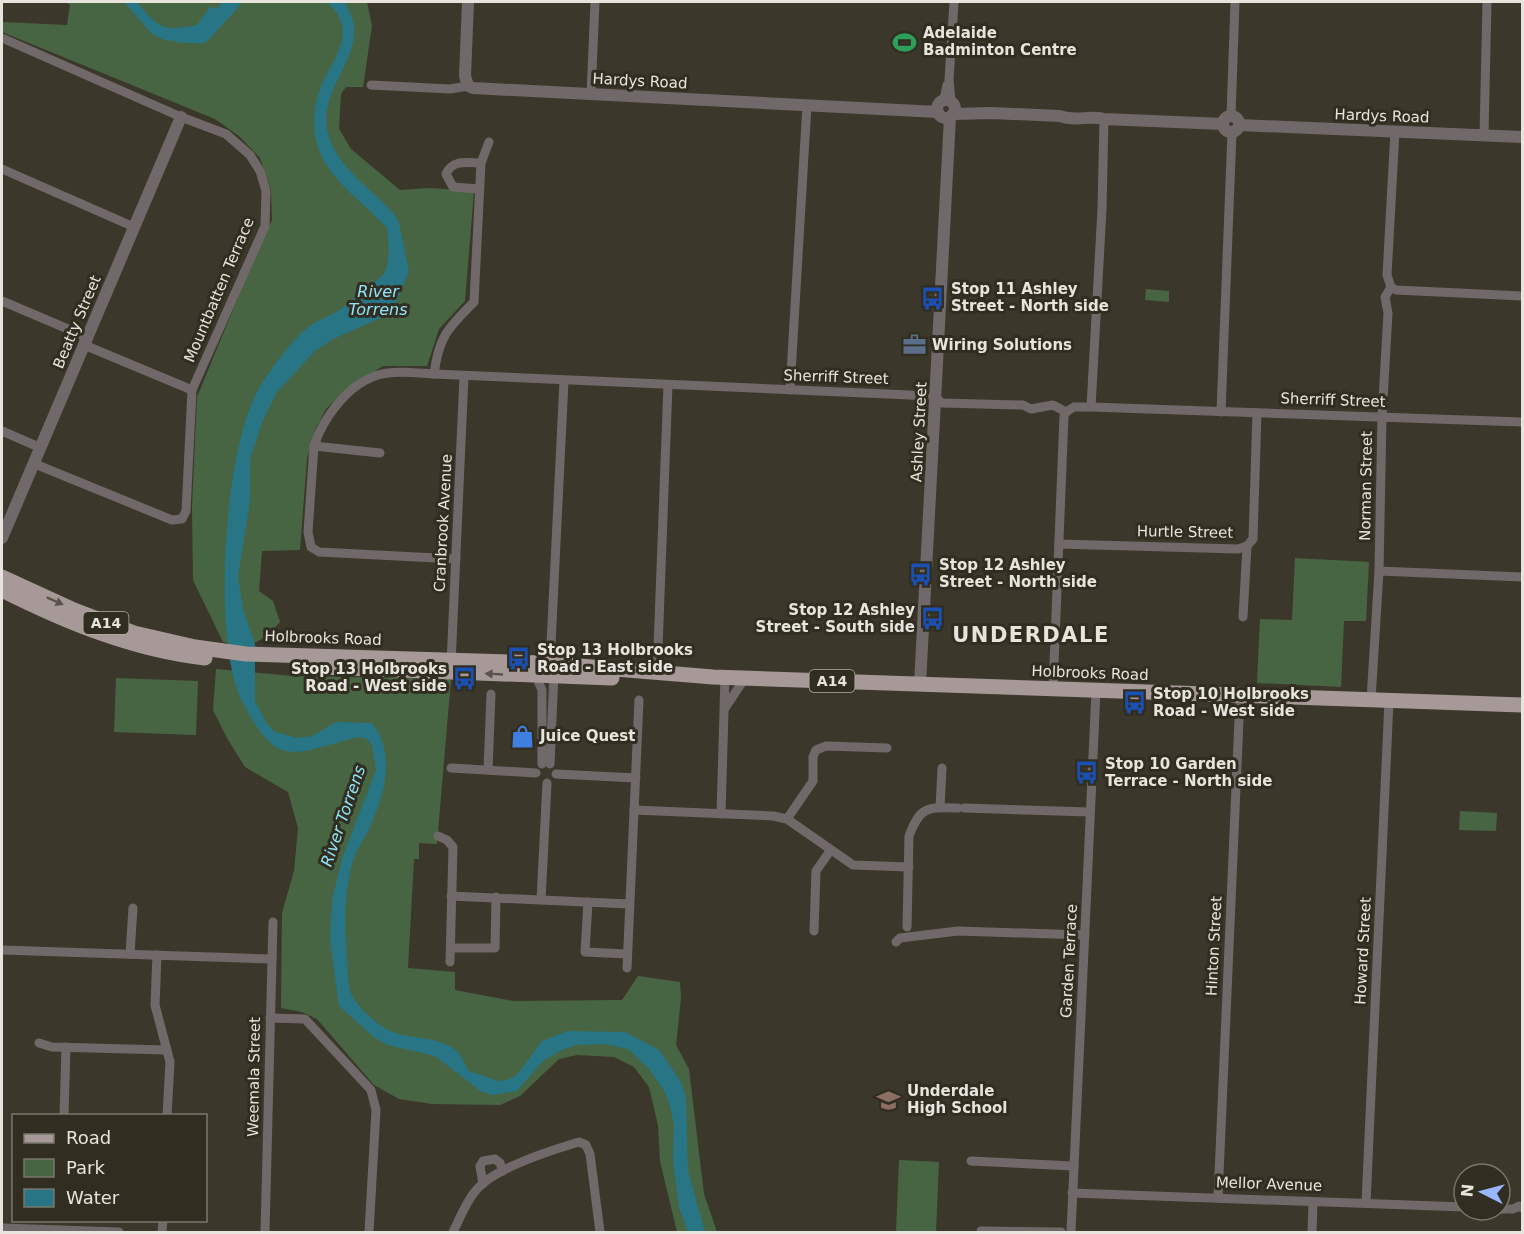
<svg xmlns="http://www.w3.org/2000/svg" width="1524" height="1234" viewBox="0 0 1524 1234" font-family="'DejaVu Sans',sans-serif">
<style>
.green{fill:#486543}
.water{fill:#277585}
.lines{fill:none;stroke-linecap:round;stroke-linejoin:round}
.river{stroke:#277585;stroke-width:15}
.minor{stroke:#716969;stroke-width:9}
.tertiary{stroke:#716969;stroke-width:12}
.primary{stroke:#a89999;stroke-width:15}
.oneway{fill:#5b534b}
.labels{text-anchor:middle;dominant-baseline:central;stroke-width:6;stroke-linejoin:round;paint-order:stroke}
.shield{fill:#312e21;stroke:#b0ada4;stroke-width:1.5}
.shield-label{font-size:14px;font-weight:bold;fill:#e6e4dc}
.poi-label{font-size:15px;font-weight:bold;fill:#e6e4dc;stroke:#312e21;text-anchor:start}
.street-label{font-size:15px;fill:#e6e4dc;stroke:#312e21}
.water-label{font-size:16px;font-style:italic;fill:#8fe4f7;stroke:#312e21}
.district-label{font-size:21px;font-weight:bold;letter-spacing:1.5px;fill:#e6e4dc;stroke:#312e21}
</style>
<rect width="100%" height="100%" fill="#3b382b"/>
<g class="green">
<path d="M66,2h301l5,24 -9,61h-17l-5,7 -2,35 12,20 49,41 29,-2 45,3 -9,110 -26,28 -12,37h-44l-36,23 -21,20 -11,21 -8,29 -7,91 -38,1 -3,40 14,10 7,21c-18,21 -28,26 -57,20l-30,-62 -1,-74 5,-109 68,-165 7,-11 -1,-31 -11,-32 -21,-22 -24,-17 -213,-87v-10l65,3 3,-20z"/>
<path d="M1146,289l23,2v11l-24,-2z"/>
<path d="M1295,558l74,4 -3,59h-22l-3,66 -84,-4 3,-64 32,1z"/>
<path d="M216,669l77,7 158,3 -14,165 -18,-1v16h-5l-6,109 47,4v18l58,11 109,-1 16,-24 42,6 1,16 -5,47 13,24 15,125 13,38h-40l-17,-71 -2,-36 -9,-38 -15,-20 -20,-10 -37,-2 -18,4 -39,37 -20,9 -68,-1 -33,-5 -25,-14 -57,-66 -15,-7 -21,-4 1,-95 12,-42 4,-43 -10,-36 -43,-25 -18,-29 -14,-28z"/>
<path d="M116,678l82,3 -2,54 -82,-3z"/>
<path d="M1460,811l37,2 -1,18 -37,-1z"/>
<path d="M899,1160l40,2 -3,70h-40z"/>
</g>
<g class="water">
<path d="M124,2h13c22,27 26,30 60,23l13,-18 8,1 7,-6h15l-21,14 -22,22 -8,4 -25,-2 -12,-6z"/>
<path d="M327,2h17c35,48 -32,84 -15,135 11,33 43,52 65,77l5,9 10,48 -17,42 -59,26 -18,12 -38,41 -14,28 -13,39v43l-12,74 5,33 12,35v57l12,23 8,8 23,6 14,-2 24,-14 36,1c23,29 14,67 0,99 -4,12 -12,21 -17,33 -12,33 -10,69 -8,104 1,12 0,30 7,40 8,13 28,30 42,34 17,6 52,4 64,22 4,5 5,11 9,16l29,10 9,-1 10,-5 25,-34 25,-10 58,1 34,18 22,32 5,15 2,74 17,61h-17l-9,-25 -6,-45 1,-37 -4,-19 -5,-14 -17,-24 -20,-19 -23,-5 -28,1 -16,5 -19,12 -25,29 -24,4 -11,-3 -47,-36 -47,-11 -13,-7 -36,-32 -9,-66 2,-40 10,-41 34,-89 -4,-25 -5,-6 -8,-2c-66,16 -81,35 -117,-36 -31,-61 -18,-259 19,-316 11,-18 33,-48 50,-60 6,-4 13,-7 20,-10 13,-7 25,-18 36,-28 6,-6 12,-6 17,-14 7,-11 4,-32 3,-45 -23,-26 -60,-48 -70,-84 -5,-17 -3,-39 3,-55 13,-32 40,-57 7,-87z"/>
</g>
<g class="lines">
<path class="river" d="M179,35l23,1 31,-34"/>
<g class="minor">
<path d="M2,38l179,79 45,17 24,21 10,16 6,20 -1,35 -73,164 -6,121 -4,8 -10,1 -137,-56"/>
<path d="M371,85l79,4 18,-3"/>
<path d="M591,94l4,-92"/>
<path d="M944,100l3,-15"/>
<path d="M951,101l-2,-21 5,-78"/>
<path d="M1231,115l4,-113"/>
<path d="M1484,135l3,-133"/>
<path d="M2,169l132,58"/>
<path d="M479,189l-26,-2 -7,-13c7,-15 21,-11 35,-11"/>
<path d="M1391,287l-4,-12 8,-144"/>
<path d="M1391,287l5,3 126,6"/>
<path d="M2,301l80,34 7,12 103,43"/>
<path d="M434,374c5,-38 14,-46 40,-72l7,-139 8,-21"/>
<path d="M790,390l17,-285"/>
<path d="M1091,407l11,-198 2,-90"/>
<path d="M1066,412l8,-5h17l431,15"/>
<path d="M1221,412l11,-280"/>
<path d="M2,431l39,17"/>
<path d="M314,446l66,7"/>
<path d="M1059,544l179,5 9,-3 6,-7 4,-126"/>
<path d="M456,559l-137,-7 -8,-5 -3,-15 6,-86c9,-28 34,-62 64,-71 17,-5 38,-2 56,-1l476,21 25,2 7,6 81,2 8,4 22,-4 13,7"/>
<path d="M1379,571l143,6"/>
<path d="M1243,617l4,-71"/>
<path d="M451,664l13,-288"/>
<path d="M550,664l14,-283"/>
<path d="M657,674l11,-289"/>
<path d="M536,676l6,14v74"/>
<path d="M1053,689l11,-273 2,-4"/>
<path d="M1371,700l8,-129 3,-154 6,-104 -3,-16 6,-10"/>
<path d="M725,708l20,-30"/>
<path d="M550,764l4,-91"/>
<path d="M451,768l85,5"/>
<path d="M488,770l3,-76"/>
<path d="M556,774l80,4"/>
<path d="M940,808l2,-40"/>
<path d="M964,808l126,4"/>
<path d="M634,810l139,6 14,3 66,46 56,2"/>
<path d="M721,814l4,-137"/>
<path d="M787,819l26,-38v-24l3,-7 10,-4 61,2"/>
<path d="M438,836l9,4 6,7 -3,115"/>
<path d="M451,896l178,8"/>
<path d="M541,900l6,-117"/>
<path d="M588,902l-3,50 42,2"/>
<path d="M907,927l2,-91c11,-30 19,-29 49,-28"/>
<path d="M814,931l2,-60 14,-20"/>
<path d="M896,942l4,-4 58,-7 127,4"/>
<path d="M451,948h44l1,-51"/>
<path d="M2,950l270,9"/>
<path d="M130,954l3,-46"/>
<path d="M157,955l-2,50 15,57 -3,54"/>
<path d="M627,968l12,-268"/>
<path d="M270,1018l35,1 66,71 5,20 -7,122"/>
<path d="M39,1043l13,4 115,3"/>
<path d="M64,1116l2,-69"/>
<path d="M971,1161l103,5"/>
<path d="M483,1184l-3,-18 3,-5 12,-2 5,4 3,8"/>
<path d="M1072,1193l392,14"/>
<path d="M1218,1197l22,-500"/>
<path d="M1366,1203l23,-502"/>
<path d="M1500,1209h13l6,-3 3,2"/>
<path d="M2,1228l117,4"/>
<path d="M981,1231l80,1"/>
<path d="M162,1232l1,-12"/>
<path d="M265,1232l8,-310"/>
<path d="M453,1232c8,-16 15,-35 28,-47 21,-19 71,-35 98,-43l7,3 4,9 10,78"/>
<path d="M1071,1232l25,-541"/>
<path d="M1312,1232l1,-30"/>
</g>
<g class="tertiary">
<path d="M468,2l-3,74 3,10 5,2 465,24"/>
<circle cx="946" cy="109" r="9"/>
<path d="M953,114l39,-1 68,3c15,6 29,-1 44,3l119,5"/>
<circle cx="1231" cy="124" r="8"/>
<path d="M1239,125l283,12"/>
<path d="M2,538l179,-421"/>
<path d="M920,684l30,-567"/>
</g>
<g class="primary">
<path d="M2,577l72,33 60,23 61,14 51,7 296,9 171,14 809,28"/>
<path d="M2,590c64,32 131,60 203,68"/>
<path d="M322,667l290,11"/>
</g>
</g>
<defs><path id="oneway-solid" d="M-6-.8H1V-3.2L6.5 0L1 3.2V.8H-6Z" transform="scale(1.5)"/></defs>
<g class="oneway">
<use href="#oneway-solid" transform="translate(55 601) rotate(24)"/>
<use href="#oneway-solid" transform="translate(494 674) rotate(-177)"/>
</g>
<defs>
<symbol id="stadium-bare" viewBox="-9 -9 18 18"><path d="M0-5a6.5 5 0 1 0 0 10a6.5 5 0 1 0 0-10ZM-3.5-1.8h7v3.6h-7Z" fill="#2e9e5b" stroke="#312e21" stroke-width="2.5" paint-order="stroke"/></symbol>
<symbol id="bus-bare" viewBox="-9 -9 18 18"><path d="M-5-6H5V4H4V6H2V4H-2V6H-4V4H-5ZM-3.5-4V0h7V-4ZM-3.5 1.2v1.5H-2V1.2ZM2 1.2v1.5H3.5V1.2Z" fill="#1a4fb4" stroke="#312e21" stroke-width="2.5" paint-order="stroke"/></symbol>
<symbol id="office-bare" viewBox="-9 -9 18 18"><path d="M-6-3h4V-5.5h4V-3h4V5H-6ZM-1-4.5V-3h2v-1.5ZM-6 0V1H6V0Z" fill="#5c6f8a" stroke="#312e21" stroke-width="2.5" paint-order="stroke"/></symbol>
<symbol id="shop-bare" viewBox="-9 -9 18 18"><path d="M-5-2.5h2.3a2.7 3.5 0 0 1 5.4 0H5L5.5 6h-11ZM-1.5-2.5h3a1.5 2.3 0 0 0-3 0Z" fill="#3f7fe0" stroke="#312e21" stroke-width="2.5" paint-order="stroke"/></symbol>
<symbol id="school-bare" viewBox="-9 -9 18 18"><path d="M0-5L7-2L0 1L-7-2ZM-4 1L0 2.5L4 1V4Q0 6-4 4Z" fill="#8d6e63" stroke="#312e21" stroke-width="2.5" paint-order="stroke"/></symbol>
</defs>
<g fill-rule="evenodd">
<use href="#stadium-bare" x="888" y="26" width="33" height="33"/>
<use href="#bus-bare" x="916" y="282" width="33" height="33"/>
<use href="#office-bare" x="898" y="328" width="33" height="33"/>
<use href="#bus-bare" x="904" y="558" width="33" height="33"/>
<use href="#bus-bare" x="916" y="602" width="33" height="33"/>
<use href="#bus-bare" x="502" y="642" width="33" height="33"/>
<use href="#bus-bare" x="448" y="662" width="33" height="33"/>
<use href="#bus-bare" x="1118" y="686" width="33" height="33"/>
<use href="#shop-bare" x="506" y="720" width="33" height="33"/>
<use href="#bus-bare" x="1070" y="756" width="33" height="33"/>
<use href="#school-bare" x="872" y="1084" width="33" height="33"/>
</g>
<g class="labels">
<g class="shield">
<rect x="83.5" y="612" width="45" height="22" rx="4.5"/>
<rect x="809.5" y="670" width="45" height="22" rx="4.5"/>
</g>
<g class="shield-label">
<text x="106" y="623">A14</text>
<text x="832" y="681">A14</text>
</g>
<g class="poi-label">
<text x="923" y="33">Adelaide<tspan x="923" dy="17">Badminton Centre</tspan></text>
<text x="951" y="289">Stop 11 Ashley<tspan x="951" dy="17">Street - North side</tspan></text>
<text x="932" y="345">Wiring Solutions</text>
<text x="939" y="565">Stop 12 Ashley<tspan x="939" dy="17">Street - North side</tspan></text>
<text x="915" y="610" text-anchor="end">Stop 12 Ashley<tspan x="915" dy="17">Street - South side</tspan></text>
<text x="537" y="650">Stop 13 Holbrooks<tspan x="537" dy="17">Road - East side</tspan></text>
<text x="447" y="669" text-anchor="end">Stop 13 Holbrooks<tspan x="447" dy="17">Road - West side</tspan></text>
<text x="1153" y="694">Stop 10 Holbrooks<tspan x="1153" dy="17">Road - West side</tspan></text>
<text x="540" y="736">Juice Quest</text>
<text x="1105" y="764">Stop 10 Garden<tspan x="1105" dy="17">Terrace - North side</tspan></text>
<text x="907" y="1091">Underdale<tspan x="907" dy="17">High School</tspan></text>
</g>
<g class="street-label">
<text transform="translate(640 81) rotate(3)">Hardys Road</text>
<text transform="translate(1382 116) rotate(2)">Hardys Road</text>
<text transform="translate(219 290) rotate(-67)">Mountbatten Terrace</text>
<text transform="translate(77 322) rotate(-67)">Beatty Street</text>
<text transform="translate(836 377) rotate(2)">Sherriff Street</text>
<text transform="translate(1333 400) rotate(2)">Sherriff Street</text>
<text transform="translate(919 432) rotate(-87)">Ashley Street</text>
<text transform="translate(1366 486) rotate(-89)">Norman Street</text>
<text transform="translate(443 523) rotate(-87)">Cranbrook Avenue</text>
<text transform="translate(1185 532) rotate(1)">Hurtle Street</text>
<text transform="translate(323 638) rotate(2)">Holbrooks Road</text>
<text transform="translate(1090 673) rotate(2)">Holbrooks Road</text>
<text transform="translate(1214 946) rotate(-87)">Hinton Street</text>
<text transform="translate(1363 951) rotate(-87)">Howard Street</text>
<text transform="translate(1069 961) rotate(-87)">Garden Terrace</text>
<text transform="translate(254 1077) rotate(-89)">Weemala Street</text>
<text transform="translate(1269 1184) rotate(2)">Mellor Avenue</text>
</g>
<g class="water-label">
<text x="378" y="291">River<tspan x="378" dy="18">Torrens</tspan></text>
<text transform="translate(343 816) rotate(-71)">River Torrens</text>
</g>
<g class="district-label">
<text x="1031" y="635">UNDERDALE</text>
</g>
</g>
<rect width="1524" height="1234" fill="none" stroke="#e6e4dc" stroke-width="6"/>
<rect x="12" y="1114" width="195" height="108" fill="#312e21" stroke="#79776c" stroke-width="1.5"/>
<rect x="24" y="1134" width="30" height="9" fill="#a89999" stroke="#79776c" stroke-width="1.5"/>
<text x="66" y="1144" font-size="18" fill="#e6e4dc">Road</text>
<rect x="24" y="1159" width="30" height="18" fill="#486543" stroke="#79776c" stroke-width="1.5"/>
<text x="66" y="1174" font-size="18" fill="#e6e4dc">Park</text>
<rect x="24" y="1189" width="30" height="18" fill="#277585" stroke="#79776c" stroke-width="1.5"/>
<text x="66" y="1204" font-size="18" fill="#e6e4dc">Water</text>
<g transform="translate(1482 1192) rotate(276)"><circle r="28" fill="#312e21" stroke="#79776c" stroke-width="1.5"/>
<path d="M0-4.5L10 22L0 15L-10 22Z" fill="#98b6fd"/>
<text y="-9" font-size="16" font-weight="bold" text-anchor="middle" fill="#e6e4dc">N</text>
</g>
</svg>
